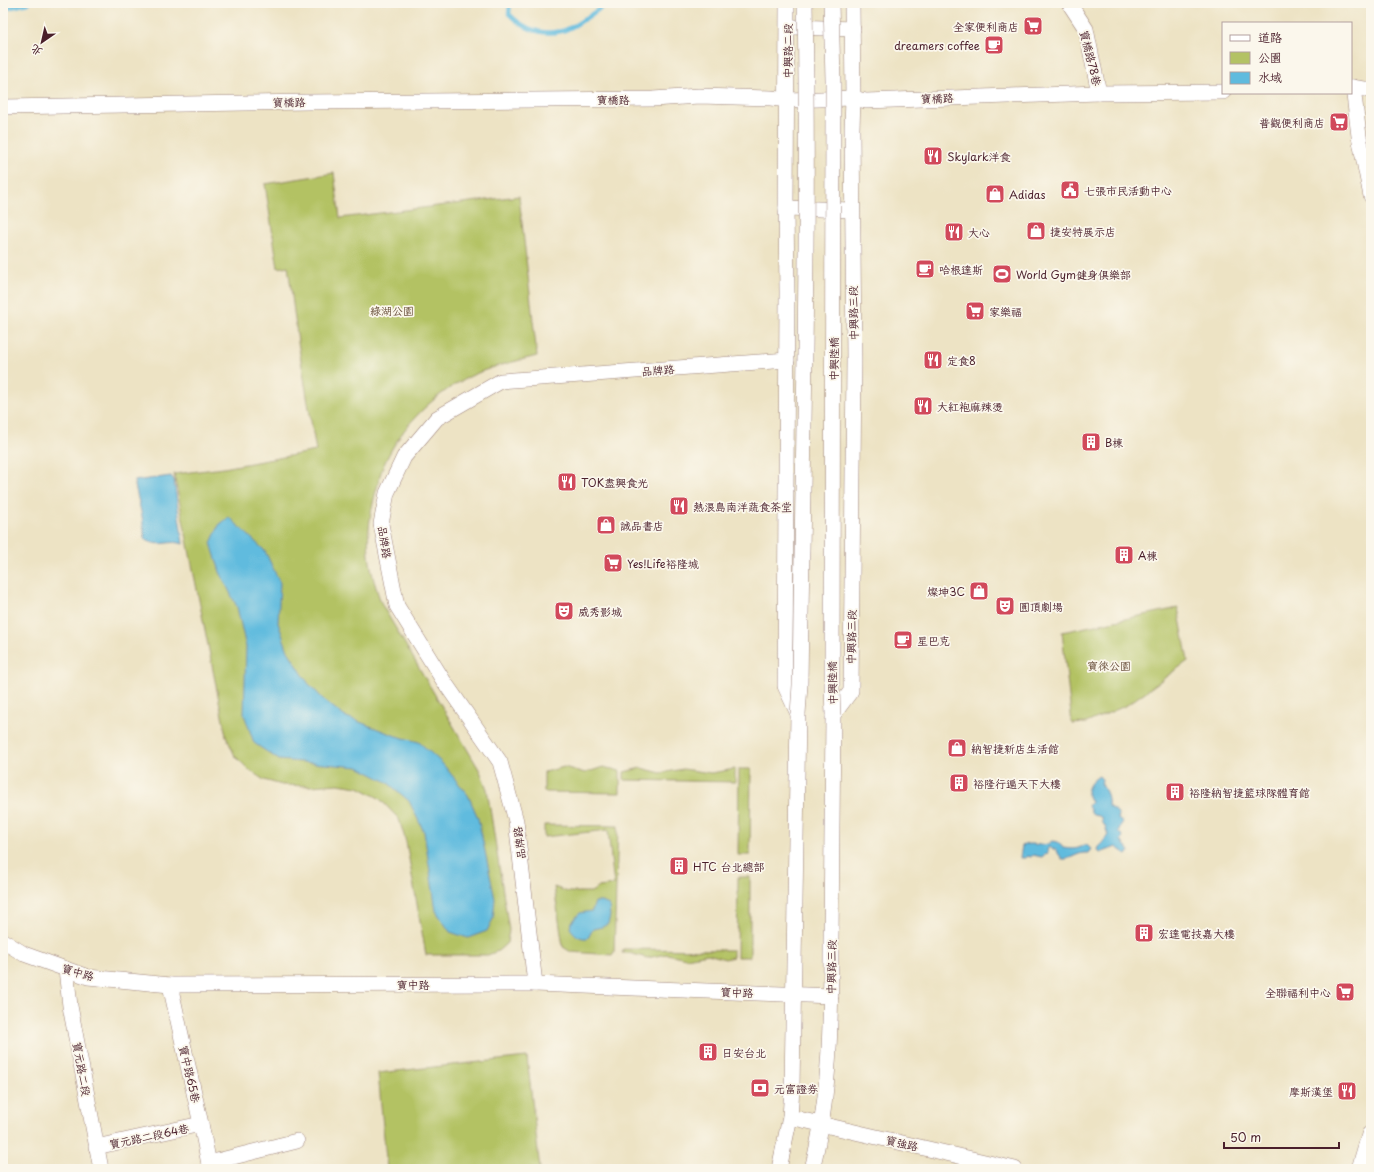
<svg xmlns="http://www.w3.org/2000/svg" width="1374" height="1172" viewBox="0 0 1374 1172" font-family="'Playpen Sans','LXGW WenKai TC',sans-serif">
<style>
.green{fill:#b3c264;stroke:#7e7048}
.water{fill:#60bbde;stroke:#556d84}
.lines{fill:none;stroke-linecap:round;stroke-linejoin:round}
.stream{stroke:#60bbde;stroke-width:4.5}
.minor-casing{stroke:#9c8178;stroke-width:16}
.major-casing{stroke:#9c8178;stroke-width:20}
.minor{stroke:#fff;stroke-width:15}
.major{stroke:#fff;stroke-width:19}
.minor-bridge-casing{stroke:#9c8178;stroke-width:16;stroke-linecap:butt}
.minor-bridge{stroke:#fff;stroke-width:15}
.labels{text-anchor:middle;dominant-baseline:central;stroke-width:3.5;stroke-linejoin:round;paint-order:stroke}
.poi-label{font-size:11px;fill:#4a1f2b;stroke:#fbf7ec;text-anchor:start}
.street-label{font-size:11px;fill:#4a1f2b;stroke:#fbf7ec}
.park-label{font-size:11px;fill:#6a503c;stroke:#fbf7ec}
</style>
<rect width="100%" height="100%" fill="#fbf7ec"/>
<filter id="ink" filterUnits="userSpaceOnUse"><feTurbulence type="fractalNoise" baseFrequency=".025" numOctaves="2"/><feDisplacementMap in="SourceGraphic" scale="8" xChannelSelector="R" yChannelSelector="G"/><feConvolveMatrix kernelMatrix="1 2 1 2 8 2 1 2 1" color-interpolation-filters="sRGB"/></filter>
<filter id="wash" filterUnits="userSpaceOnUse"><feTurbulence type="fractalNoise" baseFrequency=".012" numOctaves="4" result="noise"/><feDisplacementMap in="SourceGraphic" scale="16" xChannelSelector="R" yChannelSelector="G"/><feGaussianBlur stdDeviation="0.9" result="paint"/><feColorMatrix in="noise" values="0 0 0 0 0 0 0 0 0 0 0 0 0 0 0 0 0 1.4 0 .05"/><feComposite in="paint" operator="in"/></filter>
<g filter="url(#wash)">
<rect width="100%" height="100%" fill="#ede3c4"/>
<g class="green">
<path d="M334,173l6,45 179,-22 18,160c-24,6 -50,11 -72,23 -36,19 -67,51 -83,90 -3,8 -4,17 -7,26 -5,19 -8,40 -6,60 2,17 7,34 13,50l98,166 7,18 22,141 -2,13 -9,8 -10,4h-62l-20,-113 -7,-23 -20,-21 -21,-11 -20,-3 -27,2 -29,-1 -18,-5 -15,-10 -14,-14 -9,-20 -52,-262 50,-6 92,-17 -18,-109 -10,-76 -10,2 -13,-84z"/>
<path d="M1178,608l10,53 -61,44 -41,18 -14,1 -10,-92z"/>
<path d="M564,767l21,6 18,-6 17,4v22l-76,-1v-20z"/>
<path d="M641,768l20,5 22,-4 28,4 24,-4v13l-111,-2v-8z"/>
<path d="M739,769h12l-1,86h-12z"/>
<path d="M544,825l74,1 -4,126 -2,3 -41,-3 -8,-5 -9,-60 14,5h23l8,-5 15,-2 -6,-55 -64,7z"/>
<path d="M738,877h12v80h-13z"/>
<path d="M623,949l110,1v7l-8,2 -17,-5 -22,4 -19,-4 -20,4 -18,-5h-7z"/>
<path d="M527,1057l13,112h-153l-9,-96z"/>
</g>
<g class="water">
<path d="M171,476l3,4 9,64c-14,-5 -24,5 -38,-5l-3,-23 -8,-35z"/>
<path d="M229,517l36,34 15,32 -2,40 10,28 20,32 16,17 20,16 52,20 23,6 23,21 26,32 10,23 17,81 -2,20 -6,12 -19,7 -18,-6 -14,-21 -12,-79 -15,-31 -22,-19 -29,-15 -79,-7 -25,-17 -10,-29 2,-67 -9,-40 -17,-35 -9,-29 8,-18z"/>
<path d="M1099,776l3,3 -1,6c6,6 8,13 7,21l9,6 2,3 -1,4 5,4 -3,4 -2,5 5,4 -2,5 9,10 -3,4 -11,-8 -16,6 -3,-3 1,-3 5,-5 5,-7 -3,-9 -4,-4 2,-3 -4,-3 -6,-1 -5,-9 3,-4c-7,-11 -3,-19 8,-26z"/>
<path d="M1052,841l6,1 5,6c7,1 15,2 21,-3h3l4,4 -3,4c-12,-1 -16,7 -26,6l-6,-9 -4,-1 -3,-2 -2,3 1,4 -4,1 -2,2 -9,-2 -2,2 -4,-1 -2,2h-5l2,-12c10,-6 20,4 30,-5z"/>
<path d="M595,902h7l7,3 1,11 -2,8 -6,3 -9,2 -5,9c-9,1 -13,-3 -18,-10l1,-5 9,-10 12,-2z"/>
</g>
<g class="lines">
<g class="stream">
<path d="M510,3l-1,11c15,15 32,22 53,17 10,-2 36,-21 45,-28"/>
<path d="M3,9l25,-6"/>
</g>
</g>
</g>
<g filter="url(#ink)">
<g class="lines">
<defs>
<g id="minor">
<path d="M1069,3l17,26 13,64"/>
<path d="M794,27l59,2"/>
<path d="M1351,87l20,3"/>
<path d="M1353,87l6,49 12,60"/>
<path d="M3,107l305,-5 345,-3 46,-3 72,2 16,2 66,-2 13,3 233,-8 124,-1"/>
<path d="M786,208l66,2"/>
<path d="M3,941l21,13 64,23 82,8 365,-1 296,12"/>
<path d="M66,969l4,37 31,163"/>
<path d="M535,984l-19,-163 -16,-59 -57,-82 -46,-74 -16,-82 6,-31 17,-36 33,-39 64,-37 286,-21"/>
<path d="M170,985l31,139 9,45"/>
<path d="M790,1117l225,52"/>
<path d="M96,1147l105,-23"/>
<path d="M209,1163l88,-22"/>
<path d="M779,1169l11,-52 2,-29 6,-374 -13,-28 2,-394 -1,-84 1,-205"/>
<path d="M812,1169c19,-74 19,-153 19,-229 1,-75 1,-150 2,-225l18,-24 3,-330 -2,-232 1,-31 -1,-95"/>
</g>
<path id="major" d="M1361,1169l10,-34"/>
</defs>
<use href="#minor" class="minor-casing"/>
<use href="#major" class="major-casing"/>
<use href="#minor" class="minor"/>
<use href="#major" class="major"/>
<defs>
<g id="minor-bridge">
<path d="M831,3l2,77 -1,608 1,27"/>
<path d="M798,714l2,-29c3,-227 9,-455 5,-682"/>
</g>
</defs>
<use href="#minor-bridge" class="minor-bridge-casing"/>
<use href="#minor-bridge" class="minor-bridge"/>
</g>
</g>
<defs>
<symbol id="supermarket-square" viewBox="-11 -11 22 22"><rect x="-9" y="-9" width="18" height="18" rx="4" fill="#d1495b" stroke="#fbf7ec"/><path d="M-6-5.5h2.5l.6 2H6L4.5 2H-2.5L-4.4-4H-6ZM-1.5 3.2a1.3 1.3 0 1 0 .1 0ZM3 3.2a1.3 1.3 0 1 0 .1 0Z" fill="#fff"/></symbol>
<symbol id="cafe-square" viewBox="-11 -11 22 22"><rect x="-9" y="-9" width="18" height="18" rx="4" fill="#d1495b" stroke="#fbf7ec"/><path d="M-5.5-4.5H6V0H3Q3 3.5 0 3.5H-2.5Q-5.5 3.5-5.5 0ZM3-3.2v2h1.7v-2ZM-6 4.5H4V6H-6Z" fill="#fff"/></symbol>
<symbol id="restaurant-square" viewBox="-11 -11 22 22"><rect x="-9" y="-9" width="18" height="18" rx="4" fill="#d1495b" stroke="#fbf7ec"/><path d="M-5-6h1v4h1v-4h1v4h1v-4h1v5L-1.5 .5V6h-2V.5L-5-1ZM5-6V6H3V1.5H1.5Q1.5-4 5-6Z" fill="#fff"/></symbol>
<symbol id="civic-square" viewBox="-11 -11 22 22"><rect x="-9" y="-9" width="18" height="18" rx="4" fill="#d1495b" stroke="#fbf7ec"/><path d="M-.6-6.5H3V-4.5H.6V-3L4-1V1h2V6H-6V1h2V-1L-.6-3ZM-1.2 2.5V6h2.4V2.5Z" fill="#fff"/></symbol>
<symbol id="shop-square" viewBox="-11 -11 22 22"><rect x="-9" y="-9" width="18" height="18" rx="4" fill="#d1495b" stroke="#fbf7ec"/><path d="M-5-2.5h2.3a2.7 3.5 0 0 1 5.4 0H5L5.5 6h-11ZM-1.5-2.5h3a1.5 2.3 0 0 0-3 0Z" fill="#fff"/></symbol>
<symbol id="stadium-square" viewBox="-11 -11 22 22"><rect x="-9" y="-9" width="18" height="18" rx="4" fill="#d1495b" stroke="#fbf7ec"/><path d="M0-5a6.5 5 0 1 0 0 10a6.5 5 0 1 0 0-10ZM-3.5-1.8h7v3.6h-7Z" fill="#fff"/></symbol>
<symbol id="building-square" viewBox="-11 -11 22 22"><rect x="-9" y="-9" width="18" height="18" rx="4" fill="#d1495b" stroke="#fbf7ec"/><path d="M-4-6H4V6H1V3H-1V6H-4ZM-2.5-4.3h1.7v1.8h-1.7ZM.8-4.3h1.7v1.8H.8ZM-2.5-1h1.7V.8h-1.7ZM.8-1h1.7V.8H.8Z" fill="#fff"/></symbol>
<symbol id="theatre-square" viewBox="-11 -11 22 22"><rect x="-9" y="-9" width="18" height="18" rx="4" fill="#d1495b" stroke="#fbf7ec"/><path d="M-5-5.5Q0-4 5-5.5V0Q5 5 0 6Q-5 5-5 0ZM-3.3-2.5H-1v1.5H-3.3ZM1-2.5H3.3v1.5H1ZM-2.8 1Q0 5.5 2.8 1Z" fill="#fff"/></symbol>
<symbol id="bank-square" viewBox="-11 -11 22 22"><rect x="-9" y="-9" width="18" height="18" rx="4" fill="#d1495b" stroke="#fbf7ec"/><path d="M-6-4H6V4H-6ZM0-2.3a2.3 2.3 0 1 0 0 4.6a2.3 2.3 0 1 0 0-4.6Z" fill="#fff"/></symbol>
</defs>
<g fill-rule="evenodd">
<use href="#supermarket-square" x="1022" y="15" width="22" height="22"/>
<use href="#cafe-square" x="983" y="34" width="22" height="22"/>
<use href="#supermarket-square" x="1328" y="111" width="22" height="22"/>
<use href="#restaurant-square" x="922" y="145" width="22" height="22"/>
<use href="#civic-square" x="1059" y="179" width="22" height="22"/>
<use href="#shop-square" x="984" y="183" width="22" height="22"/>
<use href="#shop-square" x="1025" y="220" width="22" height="22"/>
<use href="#restaurant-square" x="943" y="221" width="22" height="22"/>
<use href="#cafe-square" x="914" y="258" width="22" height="22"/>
<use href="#stadium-square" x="991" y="263" width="22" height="22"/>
<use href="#supermarket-square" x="964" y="300" width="22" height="22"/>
<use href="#restaurant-square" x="922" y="349" width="22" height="22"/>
<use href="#restaurant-square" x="912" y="395" width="22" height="22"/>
<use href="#building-square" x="1080" y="431" width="22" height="22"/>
<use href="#restaurant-square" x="556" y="471" width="22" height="22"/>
<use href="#restaurant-square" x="668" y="495" width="22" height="22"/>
<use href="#shop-square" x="595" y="514" width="22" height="22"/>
<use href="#building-square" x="1113" y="544" width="22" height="22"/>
<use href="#supermarket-square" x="602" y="552" width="22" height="22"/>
<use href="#shop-square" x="968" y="580" width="22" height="22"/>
<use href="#theatre-square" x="994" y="595" width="22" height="22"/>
<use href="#theatre-square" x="553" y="600" width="22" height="22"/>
<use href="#cafe-square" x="892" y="629" width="22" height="22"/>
<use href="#shop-square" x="946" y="737" width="22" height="22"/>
<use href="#building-square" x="948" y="772" width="22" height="22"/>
<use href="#building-square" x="1164" y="781" width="22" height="22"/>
<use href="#building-square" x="668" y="855" width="22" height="22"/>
<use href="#building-square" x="1133" y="922" width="22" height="22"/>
<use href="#supermarket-square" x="1334" y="981" width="22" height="22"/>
<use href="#building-square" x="697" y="1041" width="22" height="22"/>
<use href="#bank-square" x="749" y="1077" width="22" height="22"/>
<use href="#restaurant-square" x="1336" y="1080" width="22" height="22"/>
</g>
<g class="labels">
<g class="poi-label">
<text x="1019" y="26" text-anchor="end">全家便利商店</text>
<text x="980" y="45" text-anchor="end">dreamers coffee</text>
<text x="1325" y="122" text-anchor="end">普觀便利商店</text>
<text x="947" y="156">Skylark洋食</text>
<text x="1084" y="190">七張市民活動中心</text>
<text x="1009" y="194">Adidas</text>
<text x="1050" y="231">捷安特展示店</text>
<text x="968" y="232">大心</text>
<text x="939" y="269">哈根達斯</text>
<text x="1016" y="274">World Gym健身俱樂部</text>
<text x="989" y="311">家樂福</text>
<text x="947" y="360">定食8</text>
<text x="937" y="406">大紅袍麻辣燙</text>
<text x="1105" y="442">B棟</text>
<text x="581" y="482">TOK盡興食光</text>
<text x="693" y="506">熱浪島南洋蔬食茶堂</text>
<text x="620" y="525">誠品書店</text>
<text x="1138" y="555">A棟</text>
<text x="627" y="563">Yes!Life裕隆城</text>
<text x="965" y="591" text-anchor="end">燦坤3C</text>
<text x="1019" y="606">圓頂劇場</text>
<text x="578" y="611">威秀影城</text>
<text x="917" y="640">星巴克</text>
<text x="971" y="748">納智捷新店生活館</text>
<text x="973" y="783">裕隆行遍天下大樓</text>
<text x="1189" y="792">裕隆納智捷籃球隊體育館</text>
<text x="693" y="866">HTC 台北總部</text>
<text x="1158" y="933">宏達電技嘉大樓</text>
<text x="1331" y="992" text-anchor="end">全聯福利中心</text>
<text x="722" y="1052">日安台北</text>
<text x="774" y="1088">元富證券</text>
<text x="1333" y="1091" text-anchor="end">摩斯漢堡</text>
</g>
<g class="street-label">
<text transform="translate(787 51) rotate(-90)">中興路二段</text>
<text transform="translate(1091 58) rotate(76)">寶橋路78巷</text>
<text transform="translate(937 98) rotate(-2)">寶橋路</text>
<text x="613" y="99">寶橋路</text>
<text transform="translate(289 102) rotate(-1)">寶橋路</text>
<text transform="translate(853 313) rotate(-91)">中興路三段</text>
<text transform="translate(833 359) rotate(-90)">中興陸橋</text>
<text transform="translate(658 370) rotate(-4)">品牌路</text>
<text transform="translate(385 542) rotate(81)">品牌路</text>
<text transform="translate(851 637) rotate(-89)">中興路三段</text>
<text transform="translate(832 683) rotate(-91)">中興陸橋</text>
<text transform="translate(519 843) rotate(-97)">品牌路</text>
<text transform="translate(831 967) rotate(-89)">中興路三段</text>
<text transform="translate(78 972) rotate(16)">寶中路</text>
<text x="413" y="984">寶中路</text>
<text transform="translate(737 992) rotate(2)">寶中路</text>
<text transform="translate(82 1069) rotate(80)">寶元路二段</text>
<text transform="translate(190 1074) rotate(77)">寶中路65巷</text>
<text transform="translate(149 1136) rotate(-12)">寶元路二段64巷</text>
<text transform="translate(902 1143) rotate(13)">寶強路</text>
</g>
<g class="park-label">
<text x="392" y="310">綠湖公園</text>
<text x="1109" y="665">寶徠公園</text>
</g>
</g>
<rect width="1374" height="1172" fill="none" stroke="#fbf7ec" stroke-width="16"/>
<rect x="1222" y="22" width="130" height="72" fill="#fbf7ec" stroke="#b4a19f"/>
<rect x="1230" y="35" width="20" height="6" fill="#ffffff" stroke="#b4a19f"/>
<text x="1258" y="42" font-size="12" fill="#4a1f2b">道路</text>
<rect x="1230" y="52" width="20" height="12" fill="#b3c264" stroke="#b4a19f"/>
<text x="1258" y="62" font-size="12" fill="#4a1f2b">公園</text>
<rect x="1230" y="72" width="20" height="12" fill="#60bbde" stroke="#b4a19f"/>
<text x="1258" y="82" font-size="12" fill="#4a1f2b">水域</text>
<g transform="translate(42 42) rotate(214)" stroke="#fbf7ec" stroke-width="3" paint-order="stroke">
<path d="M0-3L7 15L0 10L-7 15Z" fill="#4a1f2b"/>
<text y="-6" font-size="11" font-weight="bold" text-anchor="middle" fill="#4a1f2b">北</text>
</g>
<path d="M1224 1142v6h115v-6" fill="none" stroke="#4a1f2b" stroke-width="2"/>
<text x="1230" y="1142" font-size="12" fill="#4a1f2b" stroke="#fbf7ec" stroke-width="3" paint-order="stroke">50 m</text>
</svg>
